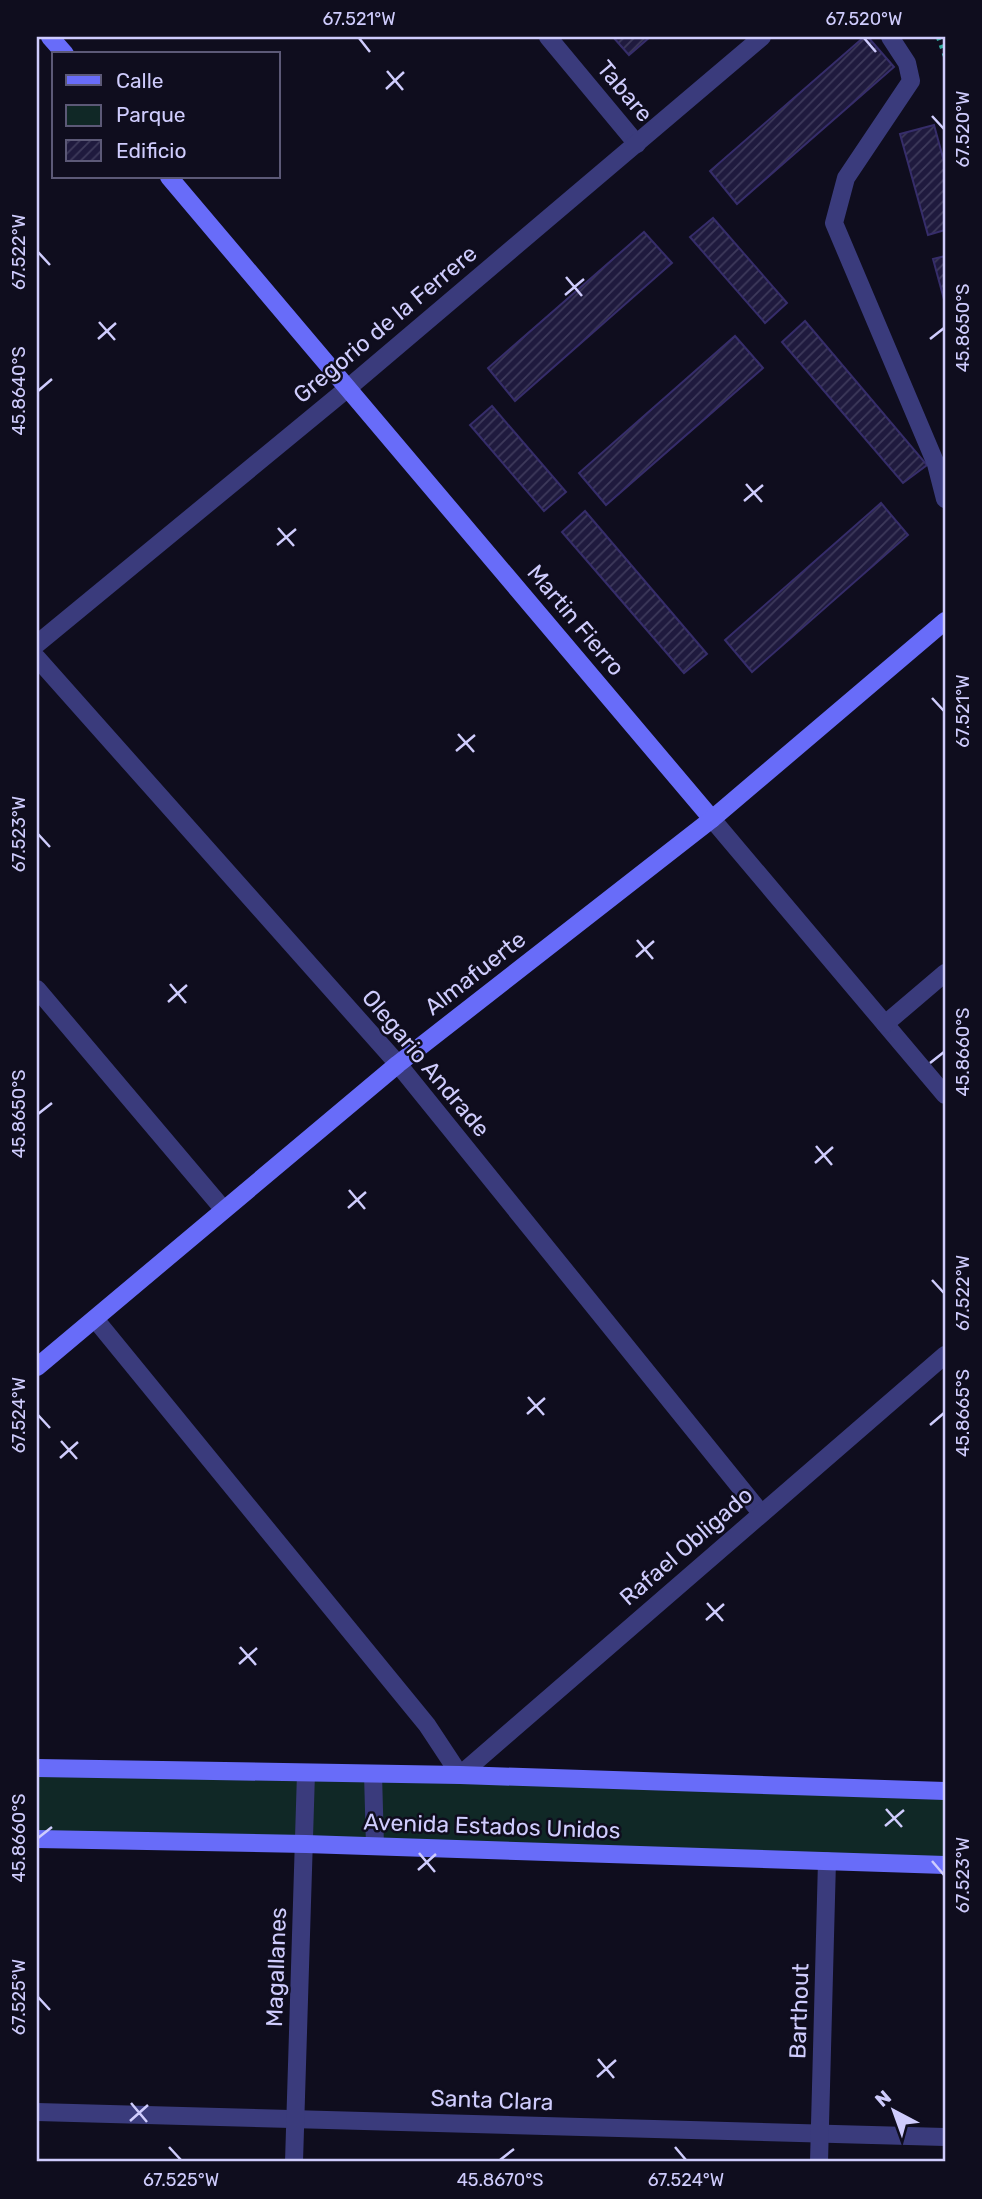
<svg xmlns="http://www.w3.org/2000/svg" width="982" height="2199" viewBox="0 0 982 2199" font-family="Rubik,sans-serif">
<style>
.green{fill:#102826}
.building{fill:url(#building-hatch);stroke:#362d6a;stroke-width:2}
.lines{fill:none;stroke-linecap:round;stroke-linejoin:round}
.path{stroke:#32ab9e;stroke-width:4.5;stroke-dasharray:3.5 5;stroke-linecap:butt}
.lane{stroke:#3a3b7c;stroke-width:18}
.street{stroke:#3a3b7c;stroke-width:18}
.secondary{stroke:#686cf9;stroke-width:18}
.ticks{fill:none;stroke:#cfccfd;stroke-width:2.5}
.labels{text-anchor:middle;dominant-baseline:central;stroke-width:5;stroke-linejoin:round;paint-order:stroke}
.street-label{font-size:23px;fill:#cfccfd;stroke:#0f0d1e}
.neatline{fill:none;stroke:#cfccfd;stroke-width:2.5}
.ticks-label{font-size:18px;text-anchor:middle;fill:#cfccfd}
</style>
<defs>
<pattern id="building-hatch" width="6" height="6" patternUnits="userSpaceOnUse" patternTransform="scale(1.75)"><rect width="6" height="6" fill="#1f1a3e"/><path d="M-1 1l2-2M0 6l6-6M5 7l2-2" fill="none" stroke="#3e3a5b"/></pattern>
</defs>
<rect width="100%" height="100%" fill="#0f0d1e"/>
<path class="green" d="M37,1768l908,23v74l-908,-26z"/>
<g class="building">
<path d="M613,37h37l-21,18z"/>
<path d="M864,37h4l26,30 -157,137 -27,-33z"/>
<path d="M934,125l11,40v65l-17,5 -28,-101z"/>
<path d="M713,218l74,85 -22,20 -75,-86z"/>
<path d="M644,232l28,31 -157,138 -27,-33z"/>
<path d="M945,256v47l-12,-44z"/>
<path d="M805,321l122,144 -24,18 -121,-141z"/>
<path d="M735,336l28,32 -157,137 -27,-32z"/>
<path d="M492,406l74,86 -22,19 -74,-86z"/>
<path d="M881,503l27,32 -156,137 -27,-32z"/>
<path d="M585,511l122,143 -23,19 -122,-141z"/>
</g>
<g class="lines">
<path class="path" d="M938,37l7,19"/>
<g class="lane">
<path d="M890,37l17,26 4,18 -65,97 -12,45 102,241 9,35"/>
<path d="M37,989l187,221"/>
</g>
<g class="street">
<path d="M548,37l89,107"/>
<path d="M37,644l311,-256 414,-351"/>
<path d="M37,658l361,406 363,449"/>
<path d="M712,819l233,276"/>
<path d="M885,1024l60,-51"/>
<path d="M95,1319l332,406 33,50 485,-420"/>
<path d="M373,1774l2,72"/>
<path d="M37,2112l908,25"/>
<path d="M294,2162l12,-389"/>
<path d="M819,2162l8,-301"/>
</g>
<g class="secondary">
<path d="M50,37l15,17"/>
<path d="M169,177l543,642"/>
<path d="M37,1367l361,-303 314,-245 233,-198"/>
<path d="M37,1768l423,7 485,16"/>
<path d="M37,1839l269,5 639,21"/>
</g>
</g>
<path class="ticks" d="M359,38l11,14M864,38l12,14M387,71l16,19M386,89l18,-17M932,116l12,13M38,252l12,13M566,277l16,19M565,295l19,-16M99,322l16,18M98,339l18,-16M930,339l14,-11M38,391l14,-12M746,484l16,18M744,501l19,-16M278,528l16,18M277,545l19,-16M932,698l12,13M458,734l16,18M456,751l19,-16M38,834l12,13M637,940l16,19M636,957l18,-16M170,984l16,19M168,1002l19,-17M930,1063l14,-11M38,1114l14,-11M816,1146l16,19M815,1163l18,-16M349,1190l16,19M348,1208l18,-16M932,1280l12,13M528,1397l16,18M527,1414l18,-16M38,1415l12,13M930,1425l14,-12M61,1441l16,18M60,1458l18,-16M707,1603l16,18M706,1620l18,-16M240,1647l16,18M239,1664l18,-16M886,1809l16,18M885,1826l19,-16M38,1838l14,-11M419,1853l16,19M932,1861l12,14M418,1870l18,-16M38,1997l12,13M598,2059l16,19M597,2077l19,-17M131,2103l16,19M130,2121l18,-16M169,2147l12,13M675,2147l11,13M500,2160l14,-11"/>
<g class="labels">
<g class="street-label">
<text transform="translate(625 91) rotate(50)">Tabare</text>
<text transform="translate(385 324) rotate(-40)">Gregorio de la Ferrere</text>
<text transform="translate(576 620) rotate(50)">Martin Fierro</text>
<text transform="translate(475 973) rotate(-38)">Almafuerte</text>
<text transform="translate(426 1063) rotate(50)">Olegario Andrade</text>
<text transform="translate(686 1546) rotate(-41)">Rafael Obligado</text>
<text transform="translate(492 1826) rotate(2)">Avenida Estados Unidos</text>
<text transform="translate(276 1967) rotate(-88)">Magallanes</text>
<text transform="translate(799 2011) rotate(-88)">Barthout</text>
<text transform="translate(492 2100) rotate(2)">Santa Clara</text>
</g>
</g>
<rect width="982" height="2199" fill="none" stroke="#0f0d1e" stroke-width="77"/>
<rect x="52" y="52" width="228" height="126" fill="#0f0d1e" stroke="#5c5977" stroke-width="2"/>
<rect x="66" y="75" width="35" height="10" fill="#686cf9" stroke="#5c5977" stroke-width="2"/>
<text x="116" y="88" font-size="21" fill="#cfccfd">Calle</text>
<rect x="66" y="105" width="35" height="21" fill="#102826" stroke="#5c5977" stroke-width="2"/>
<text x="116" y="122" font-size="21" fill="#cfccfd">Parque</text>
<rect x="66" y="140" width="35" height="21" fill="url(#building-hatch)" stroke="#5c5977" stroke-width="2"/>
<text x="116" y="158" font-size="21" fill="#cfccfd">Edificio</text>
<g transform="translate(894 2111) rotate(319)" stroke="#0f0d1e" stroke-width="5" paint-order="stroke">
<path d="M0-5L12 26L0 18L-12 26Z" fill="#cfccfd"/>
<text y="-10" font-size="19" font-weight="bold" text-anchor="middle" fill="#cfccfd">N</text>
</g>
<rect x="38" y="38" width="906" height="2122" class="neatline"/>
<g class="ticks-label">
<text x="359" y="25">67.521°W</text>
<text x="864" y="25">67.520°W</text>
<text transform="translate(963 129) rotate(-90)" y="6">67.520°W</text>
<text transform="translate(19 252) rotate(-90)" y="6">67.522°W</text>
<text transform="translate(963 328) rotate(-90)" y="6">45.8650°S</text>
<text transform="translate(19 391) rotate(-90)" y="6">45.8640°S</text>
<text transform="translate(963 711) rotate(-90)" y="6">67.521°W</text>
<text transform="translate(19 834) rotate(-90)" y="6">67.523°W</text>
<text transform="translate(963 1052) rotate(-90)" y="6">45.8660°S</text>
<text transform="translate(19 1114) rotate(-90)" y="6">45.8650°S</text>
<text transform="translate(963 1293) rotate(-90)" y="6">67.522°W</text>
<text transform="translate(963 1413) rotate(-90)" y="6">45.8665°S</text>
<text transform="translate(19 1415) rotate(-90)" y="6">67.524°W</text>
<text transform="translate(19 1838) rotate(-90)" y="6">45.8660°S</text>
<text transform="translate(963 1875) rotate(-90)" y="6">67.523°W</text>
<text transform="translate(19 1997) rotate(-90)" y="6">67.525°W</text>
<text x="181" y="2186">67.525°W</text>
<text x="500" y="2186">45.8670°S</text>
<text x="686" y="2186">67.524°W</text>
</g>
</svg>
